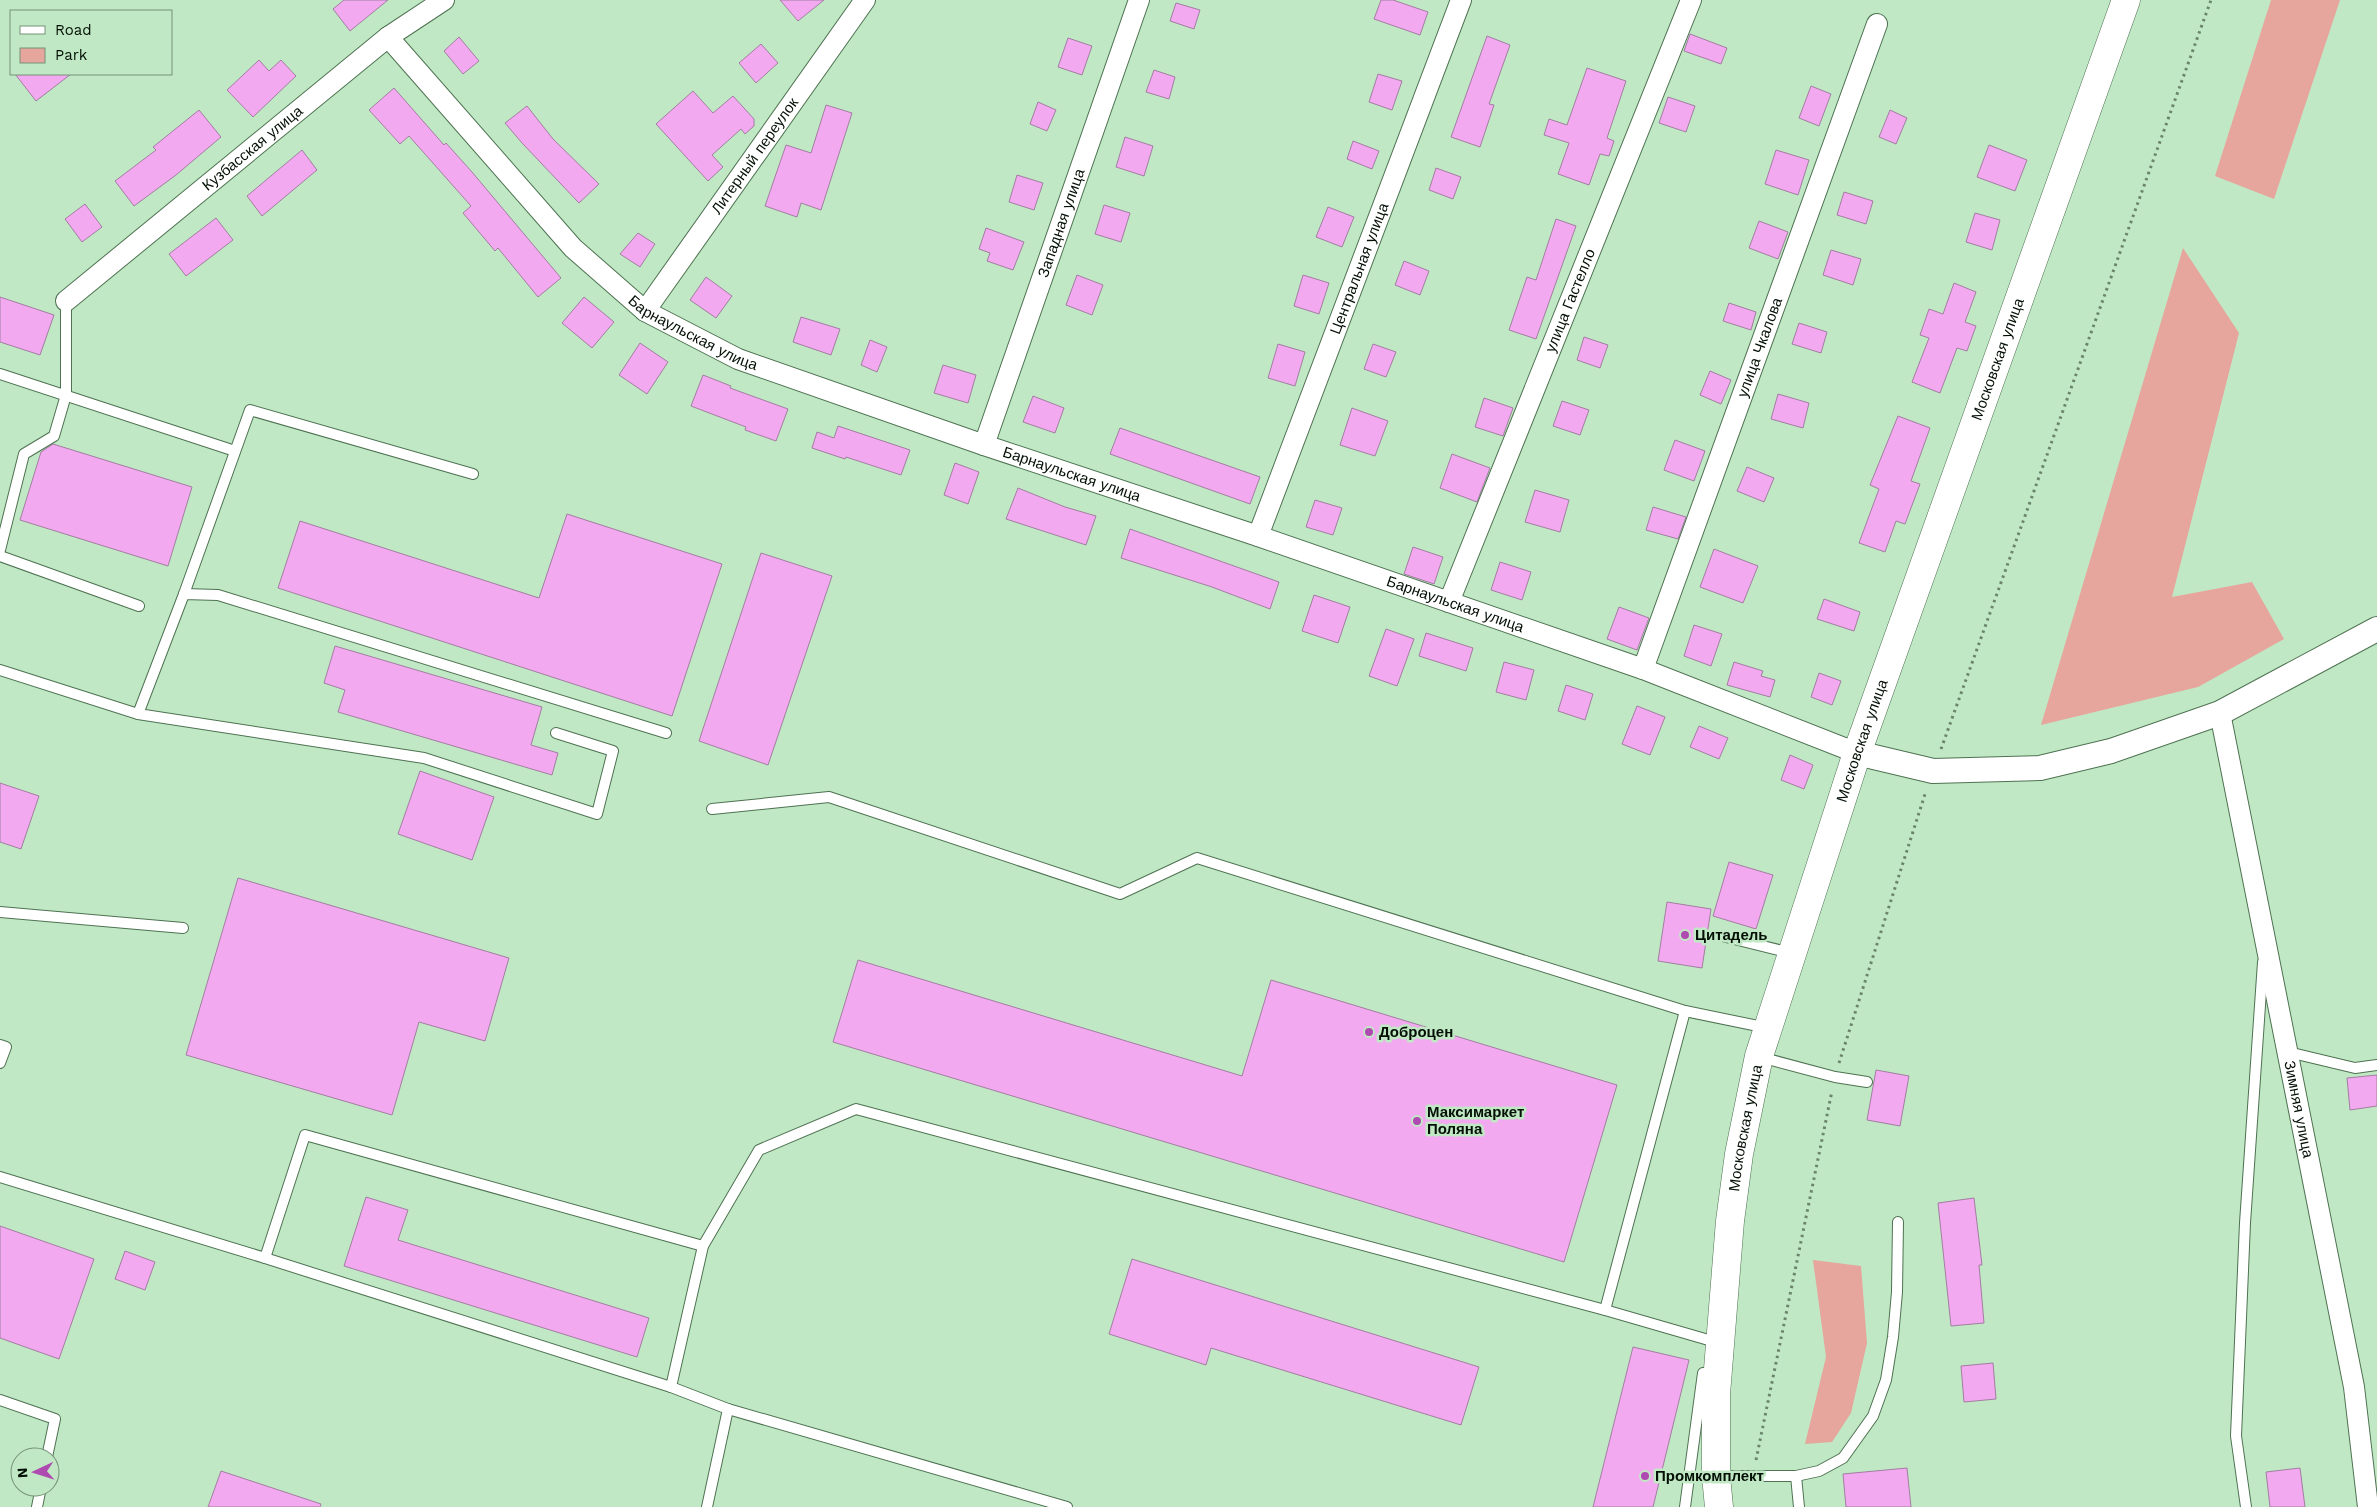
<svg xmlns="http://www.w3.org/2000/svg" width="2377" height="1507" viewBox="0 0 2377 1507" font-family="'Work Sans',sans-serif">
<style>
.green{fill:#e6a59d}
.building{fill:#f2a9f0;stroke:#a27ea1}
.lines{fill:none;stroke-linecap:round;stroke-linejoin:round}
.service-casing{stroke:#4e7252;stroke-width:12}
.minor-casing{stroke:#4e7252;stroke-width:22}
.tertiary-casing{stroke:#4e7252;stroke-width:26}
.secondary-casing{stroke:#4e7252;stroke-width:29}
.path{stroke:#6a856c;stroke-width:3;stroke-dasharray:2.5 4;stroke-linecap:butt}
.service{stroke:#fff;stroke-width:10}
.minor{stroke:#fff;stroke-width:20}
.tertiary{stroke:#fff;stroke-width:24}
.secondary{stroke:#fff;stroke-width:28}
.poi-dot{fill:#af4ab0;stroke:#c1e8c4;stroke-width:2}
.labels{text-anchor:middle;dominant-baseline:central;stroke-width:5;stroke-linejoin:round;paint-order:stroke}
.street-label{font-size:15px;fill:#041005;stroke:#c1e8c4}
.poi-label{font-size:15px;font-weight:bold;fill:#041005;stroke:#c1e8c4;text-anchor:start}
</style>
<rect width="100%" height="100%" fill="#c1e8c4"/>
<g class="green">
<path d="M2271,0h69l-66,199 -59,-23z"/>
<path d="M2183,248l56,85 -67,264 80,-15 32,57 -86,48 -157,38z"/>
<path d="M1813,1260l48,6 6,77 -16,70 -19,29 -27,2 21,-87z"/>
</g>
<g class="building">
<path d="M344,0h44l-38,31 -17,-22z"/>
<path d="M780,0h44l-26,21z"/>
<path d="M1381,0h12l35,12 -8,23 -46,-16z"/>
<path d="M1176,3l24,7 -6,19 -24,-8z"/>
<path d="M1690,34l37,14 -6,16 -37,-13z"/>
<path d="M1487,36l23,9 -21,59 5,1 -14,42 -29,-10z"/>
<path d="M459,37l20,24 -16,13 -19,-23z"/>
<path d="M1068,38l24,8 -10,29 -24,-8z"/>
<path d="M761,44l17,19 -22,20 -17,-20z"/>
<path d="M259,60l10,11 12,-11 15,16 -43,41 -26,-27z"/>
<path d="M1587,68l39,13 -19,57 7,3 -5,15 -9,-2 -11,31 -31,-11 11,-31 -25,-8 5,-16 18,6z"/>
<path d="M1154,70l21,7 -6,22 -23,-7z"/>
<path d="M15,74h56l-35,27z"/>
<path d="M1378,74l24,7 -10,29 -23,-8z"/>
<path d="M1811,86l20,8 -12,32 -20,-8z"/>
<path d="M394,88l50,57 2,-2 26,29 89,106 -23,19 -40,-49 -3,3 -32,-38 8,-7 -62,-70 -9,8 -31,-34z"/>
<path d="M693,91l20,22 20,-17 21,23v7l-9,8 -4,-5 -29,26 11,12 -15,14 -52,-57z"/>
<path d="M1668,97l27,9 -9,26 -27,-9z"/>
<path d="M1038,102l18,8 -9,21 -17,-7z"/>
<path d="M826,105l26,8 -31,97 -20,-7 -4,14 -32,-11 21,-61 25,8z"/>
<path d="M527,106l26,33 46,45 -20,19 -57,-60 -17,-20z"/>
<path d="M199,110l22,27 -45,38 -42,31 -19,-25 41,-31 -3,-3z"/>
<path d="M1890,110l17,8 -11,26 -17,-7z"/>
<path d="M1125,137l28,9 -9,30 -28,-9z"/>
<path d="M1353,141l26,10 -7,18 -25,-10z"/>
<path d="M1989,145l38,15 -12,31 -38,-14z"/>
<path d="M302,150l15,20 -55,46 -15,-20z"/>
<path d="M1776,150l33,10 -11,35 -33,-11z"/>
<path d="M1436,168l25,9 -8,22 -24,-9z"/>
<path d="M1017,175l26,8 -9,27 -25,-8z"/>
<path d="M1844,192l29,9 -7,23 -29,-9z"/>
<path d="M85,204l17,23 -20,15 -17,-23z"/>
<path d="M1104,205l26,8 -9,29 -26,-8z"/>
<path d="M1328,207l26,10 -12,30 -26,-10z"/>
<path d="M1975,213l25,7 -8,30 -26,-8z"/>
<path d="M216,218l17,22 -47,36 -17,-22z"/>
<path d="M1556,219l20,7 -40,113 -27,-9 18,-53 9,3z"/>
<path d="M1759,221l29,11 -10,27 -29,-11z"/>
<path d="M986,228l38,14 -11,28 -26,-9 3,-8 -11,-4z"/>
<path d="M638,233l17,11 -15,23 -20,-13z"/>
<path d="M1831,250l30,9 -8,26 -30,-10z"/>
<path d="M1404,261l25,10 -9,24 -25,-10z"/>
<path d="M1077,275l26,10 -11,30 -26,-10z"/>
<path d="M1303,275l26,8 -10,31 -25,-8z"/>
<path d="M706,277l26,19 -16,22 -26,-18z"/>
<path d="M1954,283l22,9 -11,30 11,4 -9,25 -10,-3 -17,45 -28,-11 17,-44 -9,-3 9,-26 14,5z"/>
<path d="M0,297l54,18 -14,40 -40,-13z"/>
<path d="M584,297l30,25 -22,26 -30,-25z"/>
<path d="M1729,303l27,9 -5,18 -28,-9z"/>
<path d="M801,317l39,12 -9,26 -38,-13z"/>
<path d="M1799,323l28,9 -6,21 -29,-9z"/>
<path d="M1584,337l24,8 -8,23 -23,-8z"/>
<path d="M870,340l17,7 -10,25 -16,-7z"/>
<path d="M640,343l28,19 -21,32 -28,-19z"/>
<path d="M1278,344l27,8 -10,34 -27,-8z"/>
<path d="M1373,344l23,8 -10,25 -22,-8z"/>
<path d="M943,365l33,10 -8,28 -34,-10z"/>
<path d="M1710,371l21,9 -10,24 -21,-9z"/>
<path d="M703,375l28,11 -1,2 58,21 -12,32 -31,-11 1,-3 -55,-21z"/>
<path d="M1778,394l31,9 -6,25 -32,-9z"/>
<path d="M1033,396l31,12 -9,25 -32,-11z"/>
<path d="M1484,398l29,10 -10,28 -28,-9z"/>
<path d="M1562,401l27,9 -9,25 -27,-9z"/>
<path d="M1352,408l36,13 -13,35 -35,-11z"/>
<path d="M1898,416l32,12 -19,53 9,3 -15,40 -9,-3 -11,31 -26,-9 20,-54 -9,-4z"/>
<path d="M838,426l72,24 -9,25 -55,-18 -1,2 -33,-11 5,-16 17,6z"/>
<path d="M1120,428l140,49 -10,27 -140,-50z"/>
<path d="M1675,440l30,11 -11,30 -30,-11z"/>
<path d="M53,444l139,43 -24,79 -148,-46 21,-68z"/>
<path d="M1452,454l38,14 -13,34 -37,-14z"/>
<path d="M955,463l24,9 -11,32 -24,-9z"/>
<path d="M1747,467l27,11 -10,24 -27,-11z"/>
<path d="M1018,488l47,19 31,9 -10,29 -80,-26z"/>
<path d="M1535,490l34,10 -9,32 -35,-10z"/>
<path d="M1315,500l27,8 -9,27 -27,-8z"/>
<path d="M1653,507l33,10 -8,22 -32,-9z"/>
<path d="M567,514l155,50 -50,152 -394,-128 22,-67 239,77z"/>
<path d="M1130,529l149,53 -9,27 -58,-22 -91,-29z"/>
<path d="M1413,547l30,10 -9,27 -30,-10z"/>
<path d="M1714,549l44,17 -15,37 -43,-16z"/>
<path d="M761,553l71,23 -64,189 -69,-24z"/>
<path d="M1500,562l31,10 -9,28 -31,-10z"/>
<path d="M1314,595l36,12 -12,36 -36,-12z"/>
<path d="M1824,599l36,13 -6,19 -37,-12z"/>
<path d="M1619,607l30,11 -12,32 -30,-11z"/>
<path d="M1694,625l28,9 -11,32 -27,-10z"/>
<path d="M1386,629l28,10 -17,47 -28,-10z"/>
<path d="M1426,633l47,15 -7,23 -47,-15z"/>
<path d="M335,646l207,61 -11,38 27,8 -6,22 -214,-63 7,-22 -21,-7z"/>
<path d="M1504,662l30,8 -8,30 -30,-8z"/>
<path d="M1734,662l29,9 -2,5 14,4 -5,17 -43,-12z"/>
<path d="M1819,673l22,8 -9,24 -21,-8z"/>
<path d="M1566,685l27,9 -8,26 -27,-9z"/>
<path d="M1637,706l28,11 -15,38 -28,-11z"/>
<path d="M1699,726l29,12 -9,21 -29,-12z"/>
<path d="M1790,755l23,10 -9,24 -23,-9z"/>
<path d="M420,771l74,26 -22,63 -74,-26z"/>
<path d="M0,783l39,13 -18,53 -21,-7z"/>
<path d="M1729,862l44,13 -17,54 -43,-13z"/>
<path d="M238,878l271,80 -24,83 -66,-19 -27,93 -206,-60z"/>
<path d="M1667,902l44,7 -9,59 -44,-7z"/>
<path d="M858,960l384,116 29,-96 346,105 -53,177 -731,-220z"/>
<path d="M1876,1070l33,6 -9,50 -33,-6z"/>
<path d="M2377,1075v31l-27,4 -3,-32z"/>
<path d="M366,1197l42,13 -10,30 251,78 -12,39 -293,-91z"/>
<path d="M1974,1198l8,67h-3l5,58 -33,3 -13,-123z"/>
<path d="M0,1226l94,33 -35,100 -59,-21z"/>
<path d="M125,1251l30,11 -10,28 -30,-11z"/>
<path d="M1132,1259l347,108 -18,58 -250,-77 -5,17 -97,-31z"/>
<path d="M1633,1347l56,13 -36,147h-60z"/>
<path d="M1993,1363l3,36 -32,3 -3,-36z"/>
<path d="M1907,1468l4,39h-65l-3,-33z"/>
<path d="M2300,1468l5,39h-35l-4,-35z"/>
<path d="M221,1471l100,33 -1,3h-112z"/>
</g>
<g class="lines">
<defs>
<g id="service">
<path d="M0,374l235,77"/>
<path d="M0,550l24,-96 30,-18 12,-41v-94"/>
<path d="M0,556l139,50"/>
<path d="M184,594l66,-184 223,64"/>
<path d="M0,670l138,44 286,44 173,56 16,-63 -57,-18"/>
<path d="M138,714l46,-120 34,1 448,138"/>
<path d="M712,809l117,-12 291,97 77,-36 488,153 83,17"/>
<path d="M0,912l183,16"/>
<path d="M1722,936l69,17"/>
<path d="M0,1045l6,2 -6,16"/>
<path d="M2288,1052l67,16 22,-3"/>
<path d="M1760,1057l75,20 32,5"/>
<path d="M0,1177l265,81 406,129"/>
<path d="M265,1258l40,-123 398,111"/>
<path d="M1605,1310l80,-299"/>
<path d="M0,1400l55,19 -8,38"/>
<path d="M1718,1476h78l3,31"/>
<path d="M1796,1476l23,-5 24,-13 30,-42 13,-36 7,-43 4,-45 1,-70"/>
<path d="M37,1507l4,-20"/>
<path d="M707,1507l21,-98"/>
<path d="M1067,1507l-339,-98 -57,-22 32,-141 56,-96 97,-41 749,201 114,33"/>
<path d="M1685,1507l18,-134"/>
<path d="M2246,1507l-10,-71 9,-213 18,-261"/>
</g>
<g id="minor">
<path id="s1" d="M388,37l185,211 72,63 93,48 246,86 274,91 385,133 214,84"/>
<path id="s2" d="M66,301l322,-264 56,-37"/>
<path id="s3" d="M645,311l220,-311"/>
<path id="s4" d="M984,445l155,-445"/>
<path id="s5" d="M1258,536l203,-536"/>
<path id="s6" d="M1449,602l242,-602"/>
<path id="s7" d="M1643,669l234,-645"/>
<path id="s8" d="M2220,713l134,674 14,120"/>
</g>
<path id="tertiary" d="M1857,753l76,18 107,-3 71,-17 109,-38 157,-84"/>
<g id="secondary">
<path id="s9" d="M1719,1507l-3,-31v-82l14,-173 9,-67 20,-98 98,-303 269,-753"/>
</g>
</defs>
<use href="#service" class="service-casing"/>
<use href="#minor" class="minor-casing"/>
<use href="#tertiary" class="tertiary-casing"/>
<use href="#secondary" class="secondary-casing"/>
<g class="path">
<path d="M1941,749l270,-749"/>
<path d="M1839,1063l87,-272"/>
<path d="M1756,1460l76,-369"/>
</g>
<use href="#service" class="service"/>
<use href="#minor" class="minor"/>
<use href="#tertiary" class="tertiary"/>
<use href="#secondary" class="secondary"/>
</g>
<g class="poi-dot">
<circle cx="1685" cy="935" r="5"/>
<circle cx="1369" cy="1032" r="5"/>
<circle cx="1417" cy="1121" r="5"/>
<circle cx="1645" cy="1476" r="5"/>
</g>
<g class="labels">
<g class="street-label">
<text stroke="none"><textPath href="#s2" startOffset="241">Кузбасская улица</textPath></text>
<text stroke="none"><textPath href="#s3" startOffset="190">Литерный переулок</textPath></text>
<text stroke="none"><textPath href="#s4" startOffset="235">Западная улица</textPath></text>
<text stroke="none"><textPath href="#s5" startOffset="286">Центральная улица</textPath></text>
<text stroke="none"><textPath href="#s6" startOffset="325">улица Гастелло</textPath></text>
<text stroke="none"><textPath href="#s1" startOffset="429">Барнаульская улица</textPath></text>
<text stroke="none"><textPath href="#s7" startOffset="342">улица Чкалова</textPath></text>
<text stroke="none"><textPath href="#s9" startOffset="1191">Московская улица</textPath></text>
<text stroke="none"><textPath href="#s1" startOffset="834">Барнаульская улица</textPath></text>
<text stroke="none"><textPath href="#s1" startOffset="1239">Барнаульская улица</textPath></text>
<text stroke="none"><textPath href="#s9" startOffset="786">Московская улица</textPath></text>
<text stroke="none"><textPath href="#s8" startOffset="404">Зимняя улица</textPath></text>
<text stroke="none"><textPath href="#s9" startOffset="381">Московская улица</textPath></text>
</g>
<g class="poi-label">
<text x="1695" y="935">Цитадель</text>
<text x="1379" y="1032">Доброцен</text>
<text x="1427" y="1112">Максимаркет<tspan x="1427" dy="17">Поляна</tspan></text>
<text x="1655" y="1476">Промкомплект</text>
</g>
</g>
<rect x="10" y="10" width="162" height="65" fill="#c1e8c4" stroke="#759278"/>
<rect x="20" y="26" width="25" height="8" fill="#ffffff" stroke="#759278"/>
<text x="55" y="35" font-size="15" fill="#041005">Road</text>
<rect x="20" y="48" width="25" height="15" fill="#e6a59d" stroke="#759278"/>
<text x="55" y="60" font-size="15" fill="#041005">Park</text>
<g transform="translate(35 1472) rotate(266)"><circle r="24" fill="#c1e8c4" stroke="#759278"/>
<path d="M0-4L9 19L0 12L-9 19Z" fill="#af4ab0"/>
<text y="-8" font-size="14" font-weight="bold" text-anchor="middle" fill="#041005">N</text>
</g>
</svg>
